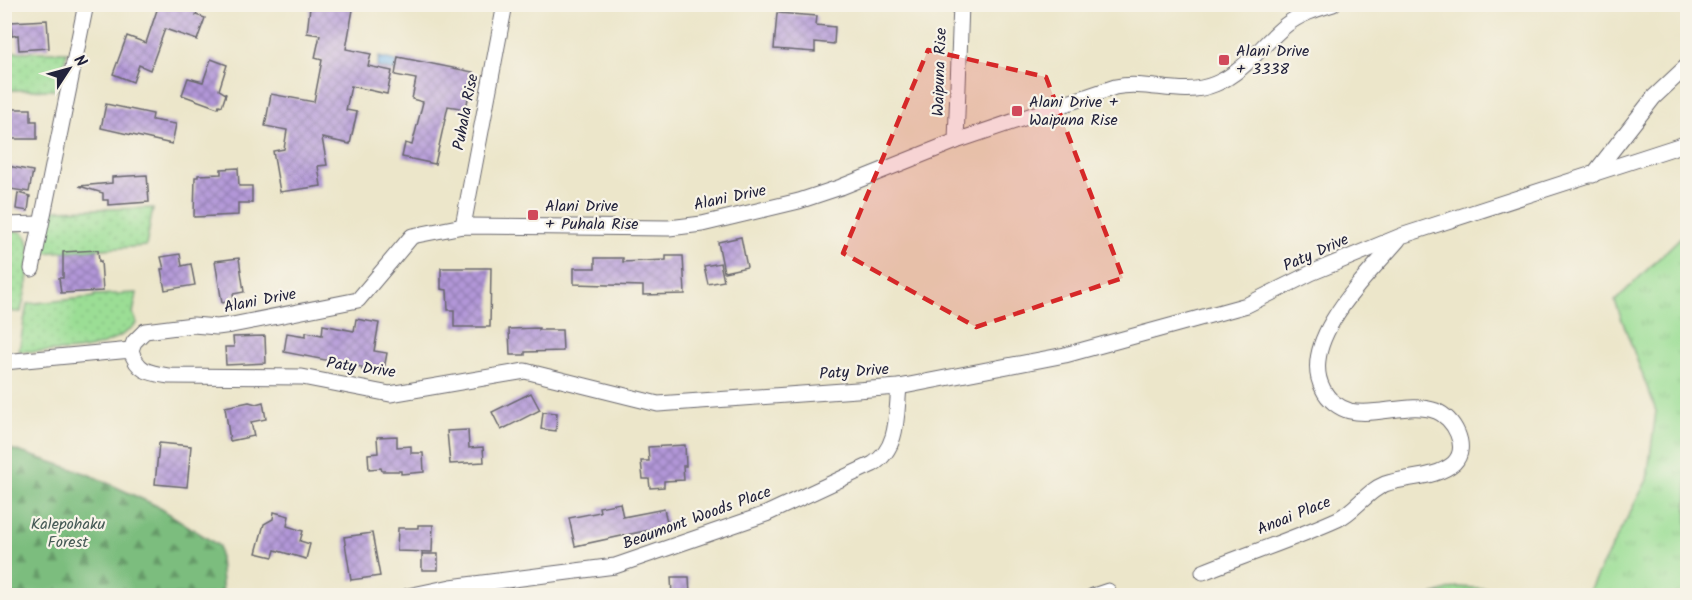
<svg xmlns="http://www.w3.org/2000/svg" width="1692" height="600" viewBox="0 0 1692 600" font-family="Kalam,sans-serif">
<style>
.grass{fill:url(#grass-dots);stroke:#5e8068;stroke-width:1.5}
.forest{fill:url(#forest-firs);stroke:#4f705c;stroke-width:1.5}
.park{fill:url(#park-tufts);stroke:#5e8068;stroke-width:1.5}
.water{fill:url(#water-ripples);stroke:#4e6e95;stroke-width:1.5}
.building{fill:url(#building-cross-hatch)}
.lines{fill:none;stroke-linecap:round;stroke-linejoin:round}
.street-casing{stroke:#69676d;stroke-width:17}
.street{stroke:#fff;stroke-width:15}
.marked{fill:#d62828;fill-opacity:0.2;stroke:#d62828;stroke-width:4.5;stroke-dasharray:12 8;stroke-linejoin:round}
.poi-dot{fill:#d1495b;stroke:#f7f3e8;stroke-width:2}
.labels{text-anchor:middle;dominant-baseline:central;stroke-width:4.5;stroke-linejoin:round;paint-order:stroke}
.poi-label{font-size:16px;fill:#22223b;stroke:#f7f3e8;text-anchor:start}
.street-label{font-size:16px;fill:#22223b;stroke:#f7f3e8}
.park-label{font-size:16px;fill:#465a56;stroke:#f7f3e8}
</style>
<defs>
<pattern id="grass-dots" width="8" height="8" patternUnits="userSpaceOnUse" patternTransform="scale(1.5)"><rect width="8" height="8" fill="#9bde95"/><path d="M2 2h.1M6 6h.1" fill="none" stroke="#85be81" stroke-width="1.8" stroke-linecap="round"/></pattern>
<pattern id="forest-firs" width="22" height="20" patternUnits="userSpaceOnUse" patternTransform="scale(1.5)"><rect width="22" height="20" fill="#7cbd7e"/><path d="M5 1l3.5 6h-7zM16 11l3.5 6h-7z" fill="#659968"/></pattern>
<pattern id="park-tufts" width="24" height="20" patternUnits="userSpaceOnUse" patternTransform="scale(1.5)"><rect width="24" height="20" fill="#9bde95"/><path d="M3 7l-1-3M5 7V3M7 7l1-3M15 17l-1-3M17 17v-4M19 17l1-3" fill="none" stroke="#85be81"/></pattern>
<pattern id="water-ripples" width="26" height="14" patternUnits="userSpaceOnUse" patternTransform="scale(1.5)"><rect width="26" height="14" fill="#7bbaef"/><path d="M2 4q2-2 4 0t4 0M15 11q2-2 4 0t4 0" fill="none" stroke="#6497c3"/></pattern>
<pattern id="building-cross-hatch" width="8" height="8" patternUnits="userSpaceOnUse" patternTransform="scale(1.5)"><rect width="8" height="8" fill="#b297d8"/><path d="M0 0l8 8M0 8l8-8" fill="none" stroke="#907bb0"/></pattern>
</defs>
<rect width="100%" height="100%" fill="#f7f3e8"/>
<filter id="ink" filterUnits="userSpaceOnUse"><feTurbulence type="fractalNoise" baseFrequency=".0167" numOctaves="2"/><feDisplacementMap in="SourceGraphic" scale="12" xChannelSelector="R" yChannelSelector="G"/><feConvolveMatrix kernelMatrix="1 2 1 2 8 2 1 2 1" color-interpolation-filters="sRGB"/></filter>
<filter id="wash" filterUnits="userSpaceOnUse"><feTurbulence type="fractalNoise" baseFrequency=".008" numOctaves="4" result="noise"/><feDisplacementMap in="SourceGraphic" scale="24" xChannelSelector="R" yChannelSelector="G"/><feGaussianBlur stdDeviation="1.35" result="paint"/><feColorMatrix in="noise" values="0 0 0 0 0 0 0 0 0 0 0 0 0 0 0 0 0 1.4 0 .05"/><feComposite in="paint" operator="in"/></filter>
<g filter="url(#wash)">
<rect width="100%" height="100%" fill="#ece6ca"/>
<g class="grass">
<path d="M5,52h62l-10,38h-52z"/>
<path d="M153,208l-7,38 -104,7 9,-43z"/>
<path d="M4,231c6,0 14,-1 19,2 15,11 1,64 -2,79l-16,-1z"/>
<path d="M137,293l-4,20 4,10c-33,32 -75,29 -118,28l8,-47 67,-7v-2z"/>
</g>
<path class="forest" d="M5,447l83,27 69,32 62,40 4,49h-218z"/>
<path class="park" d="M1687,231v364h-255l25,-8 130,7 60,-114 9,-69 -41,-110z"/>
<path class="water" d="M379,57l18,4 -2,10 -18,-4z"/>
<g id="blocks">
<g class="building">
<path d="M159,4h41l-4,11 9,3 -8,22 -32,-11 -15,41 -11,-5 -6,17 -20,-8 14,-38 19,7z"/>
<path d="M312,4h42l-8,45 25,5 -3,12 24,5 -5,23 -36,-8 -5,24 11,2 -7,32 -28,-6 5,27 -9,1 3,20 -41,6 -7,-41 11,-2 3,-19 -22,-4 6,-32 43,8 8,-42 -7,-2 5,-23 -13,-2 3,-26h2z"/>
<path d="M777,13l40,3 -1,9 19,2 -1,17 -19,-2v10l-41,-3z"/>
<path d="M47,20l2,28 -30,2 -1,-15 -6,1 -1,-14z"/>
<path d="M398,57l75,15 -7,37 -18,-3 -13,58 -33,-7 3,-14 7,2 11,-43 -11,-3 4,-20 -21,-4z"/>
<path d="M211,59l16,6 -8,25 7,4 -4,12 -3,-1 -1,3 -36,-13 6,-17 15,4z"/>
<path d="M106,104l47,10 -1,6 24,4 -4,20 -71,-16z"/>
<path d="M6,109h25v12h6v18h-30z"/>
<path d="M8,166l25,5 -4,21 -25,-4z"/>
<path d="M238,168l1,18h13v17h-14v12l-44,2 1,-40h3v-2l23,-1v-5z"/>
<path d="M147,175l2,27 -41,3v-5h-5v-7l-24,-7 33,-3v-6z"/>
<path d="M18,193l12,3 -2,15 -12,-2z"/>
<path d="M741,237l6,30 -23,5 -6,-30z"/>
<path d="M98,250l1,12 2,-1 2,30 -42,2 -2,-15h4v-26z"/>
<path d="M180,254l2,12 9,-2 4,21 -30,5 -4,-21h3l-3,-12z"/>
<path d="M666,256h17l2,38 -42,1v-9l-69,-2v-16h21v-10h28v4l43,-2z"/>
<path d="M239,258l5,34 -11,2 1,7 -12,2 -7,-42z"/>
<path d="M720,263l4,18 -16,3 -4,-18z"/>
<path d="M441,268h50l-1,59h-36v-17h-6l-1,-20 -6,-1z"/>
<path d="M356,319l23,4 -5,28 13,2 -4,21 -21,-4v-3l-78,-15 3,-19 19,3v-4l16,3 1,-10 31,6z"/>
<path d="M539,328v2h23l1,21 -38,1v3h-15l-1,-26z"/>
<path d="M265,336l1,27 -40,2 -1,-18h9l-1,-10z"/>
<path d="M531,393l9,17 -39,20 -9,-18z"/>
<path d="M249,402l7,2 7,-2 3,17 -15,3 3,14 -24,5 -5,-34z"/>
<path d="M543,412l14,1 -1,18 -15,-2z"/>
<path d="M468,430l1,18 14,-1 1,15 -34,2 -3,-33z"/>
<path d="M397,436v11l14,-1v7h12l1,19 -23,2v-3h-19l-1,-3 -12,1 -1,-15 10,-1 -1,-16z"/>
<path d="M159,443l32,3 -4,41 -32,-3z"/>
<path d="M685,445l1,21h-3l1,14 -20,1v6l-14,1 -1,-9h-6l-2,-18h8l-1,-14z"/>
<path d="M620,503l3,14 41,-8 4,17 -93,20 -6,-28 31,-6 -1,-5z"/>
<path d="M274,512l15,4 -2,10 16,5 -3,10 10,3 -4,15 -31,-9 -2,7 -17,-4 8,-29 9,-5z"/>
<path d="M418,525h15l-1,27 -35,-1 1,-23h20z"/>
<path d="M372,533l8,43 -29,4 -7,-43z"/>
<rect x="422" y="554" width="16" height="16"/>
<path d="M671,577h18l1,19h-18z"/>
</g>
</g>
</g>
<g filter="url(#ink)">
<use href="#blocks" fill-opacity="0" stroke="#69676d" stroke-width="1.5"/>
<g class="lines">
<defs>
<g id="street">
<path d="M956,141l5,-137"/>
<path d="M1593,175l61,-78 34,-32"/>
<path d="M4,225l36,-1"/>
<path d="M463,226l42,-222"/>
<path d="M32,269l54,-265"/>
<path d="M131,350l3,-8 11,-11 48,-6 24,2 15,-2 126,-25 54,-64 51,-10 206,2 33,-4 97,-23 42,-14 115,-46 159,-54c34,-7 67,11 100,-3 30,-12 47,-40 71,-59 14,-11 30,-16 47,-21"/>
<path d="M4,362l127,-12c6,22 19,23 38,26l133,1 88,17 135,-23 133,33 241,-17 166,-32 182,-50 64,-32 90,-37 287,-93"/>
<path d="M1203,572c44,-18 91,-33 135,-53 17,-8 29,-28 47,-35 21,-8 51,-5 69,-21 16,-16 -1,-46 -18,-52 -25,-10 -59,6 -86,0 -11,-3 -22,-11 -27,-22 -26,-48 47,-116 75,-149"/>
<path d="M408,596l43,-9 164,-21 151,-52 107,-50c26,-16 23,-49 26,-77"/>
<path d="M1093,596l15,-5"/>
</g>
</defs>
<use href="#street" class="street-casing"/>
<use href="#street" class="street"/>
</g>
</g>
<path class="marked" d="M928,50l118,27 77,201 -147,49 -133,-74z"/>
<g class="poi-dot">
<rect x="1218" y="54" width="12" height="12" rx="3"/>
<rect x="1011" y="105" width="12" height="12" rx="3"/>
<rect x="527" y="209" width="12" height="12" rx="3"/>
</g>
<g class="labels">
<g class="poi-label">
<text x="1236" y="51">Alani Drive<tspan x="1236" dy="18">+ 3338</tspan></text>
<text x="1029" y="102">Alani Drive +<tspan x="1029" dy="18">Waipuna Rise</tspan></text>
<text x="545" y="206">Alani Drive<tspan x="545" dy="18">+ Puhala Rise</tspan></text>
</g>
<g class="street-label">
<text transform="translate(940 72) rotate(-88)">Waipuna Rise</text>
<text transform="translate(466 112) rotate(-79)">Puhala Rise</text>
<text transform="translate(730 198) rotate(-12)">Alani Drive</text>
<text transform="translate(1316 253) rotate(-24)">Paty Drive</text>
<text transform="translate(260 301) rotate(-11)">Alani Drive</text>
<text transform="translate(361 368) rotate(8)">Paty Drive</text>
<text transform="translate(854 372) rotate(-4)">Paty Drive</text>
<text transform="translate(1294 516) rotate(-22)">Anoai Place</text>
<text transform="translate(697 518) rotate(-20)">Beaumont Woods Place</text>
</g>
<g class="park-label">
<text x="68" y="524">Kalepohaku<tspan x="68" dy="18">Forest</tspan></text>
</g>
</g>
<rect width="1692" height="600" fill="none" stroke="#f7f3e8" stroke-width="24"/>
<g transform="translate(69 69) rotate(54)" stroke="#f7f3e8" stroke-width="4.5" paint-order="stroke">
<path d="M0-4.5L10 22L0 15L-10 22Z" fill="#22223b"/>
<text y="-9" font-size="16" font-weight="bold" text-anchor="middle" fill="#22223b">N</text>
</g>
</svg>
